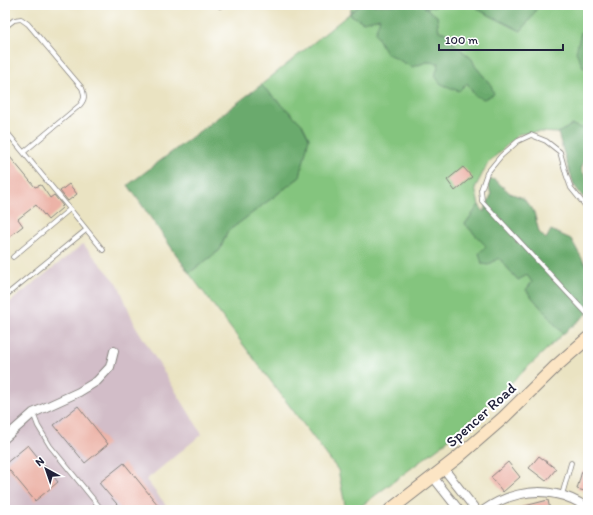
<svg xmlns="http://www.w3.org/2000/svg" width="593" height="515" viewBox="0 0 593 515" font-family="Itim,sans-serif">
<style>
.industrial{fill:#d2bdc8}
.green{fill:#84c57e;stroke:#53745c}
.forest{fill:#6baa6d;stroke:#466654}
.building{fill:#ecb3a7}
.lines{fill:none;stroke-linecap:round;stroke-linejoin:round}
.lane-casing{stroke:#86827e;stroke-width:5.5}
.street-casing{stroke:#86827e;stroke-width:10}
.secondary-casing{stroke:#86827e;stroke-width:14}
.lane{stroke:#fff;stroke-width:4}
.street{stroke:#fff;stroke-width:8}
.secondary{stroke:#fce5c4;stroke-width:12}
.labels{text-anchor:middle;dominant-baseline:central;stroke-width:4;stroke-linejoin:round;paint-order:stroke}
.street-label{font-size:15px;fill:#22223b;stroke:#fff}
</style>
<rect width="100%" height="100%" fill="#fff"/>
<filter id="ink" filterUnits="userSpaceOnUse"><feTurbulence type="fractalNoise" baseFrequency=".025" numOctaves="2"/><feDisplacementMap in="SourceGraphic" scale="8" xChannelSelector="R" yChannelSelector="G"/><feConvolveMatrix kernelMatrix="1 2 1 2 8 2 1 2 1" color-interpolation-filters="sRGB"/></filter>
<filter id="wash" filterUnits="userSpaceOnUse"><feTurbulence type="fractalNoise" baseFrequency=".012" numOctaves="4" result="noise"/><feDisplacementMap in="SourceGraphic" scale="16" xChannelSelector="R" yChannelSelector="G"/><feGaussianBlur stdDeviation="0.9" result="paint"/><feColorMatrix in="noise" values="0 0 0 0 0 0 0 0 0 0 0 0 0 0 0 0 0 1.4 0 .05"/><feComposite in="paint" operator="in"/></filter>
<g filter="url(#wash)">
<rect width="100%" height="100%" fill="#eae3c2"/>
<path class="industrial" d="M83,244l35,40 17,41 67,109 -56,46 24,30h-165v-204z"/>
<path class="green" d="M353,5h8l-12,8 31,5 32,49 15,-5 13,1 27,20 8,13 16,-11 -16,-19 -3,-7 -18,-15 -4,-10 -11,-3 -2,-15 -14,-9h12l1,-2h19l4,2 1,-2h14l7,6 40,20 15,-22 -2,-4h46l5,3 3,-2v22l-7,4 2,35 5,2v61l-16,-5 -14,8 -20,-1 -19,2 -31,29 -13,25 4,17 -14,19 21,22 2,19 11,-7 19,22 9,-5 5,7 -6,8 37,44 -85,80 -36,31 -86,65h-10l-8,-40 -149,-197 31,-23 7,-18 73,-55 8,-39 -6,-14 -41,-39 88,-71z"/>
<g class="forest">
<path d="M361,5h75l-1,2h-11l13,9 2,15 11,3 4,10 18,15 3,7 16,19 3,9 -10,5 -9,-3 -8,-13 -8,8 -18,-7 -6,-8 4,-13 -12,-1 -15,5 -26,-14 -11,-20 5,-15 -17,4 -14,-8z"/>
<path d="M474,5h60l2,4 -4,8 -11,14 -40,-20z"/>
<path d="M588,28v41l-5,-2 -7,-15 5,-20z"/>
<path d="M261,85l41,39 7,14 -9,39 -73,55 -7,18 -31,23 -61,-88z"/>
<path d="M572,125l16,5 -1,23 -6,16 7,12v23l-14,-19 -7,-21 -9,-31z"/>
<path d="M489,179l6,1 15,13 13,5 11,14 5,20 7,7 5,-9 20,9 13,23 4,5v46l-25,21 -37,-44 6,-8 -5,-7 -9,5 -19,-22 -11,7 -6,-1 -3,-11 7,-7 -21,-22 14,-19 5,7 7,-17 -3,-12z"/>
</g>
<g id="blocks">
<g class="building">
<path d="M5,151l30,36 6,-2 9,13 4,-3 9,11 -2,1 1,1 -14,12 -12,-15 -18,14 5,7 -18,14z"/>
<path d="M463,167l9,10 -17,14 -8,-11z"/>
<path d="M69,184l8,10 -9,7 -8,-10z"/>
<path d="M78,406l30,38 -23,19 -31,-38z"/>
<path d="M28,445l30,37 -23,19 -30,-36v-1z"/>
<path d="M539,456l17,13 -10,12 -17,-13z"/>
<path d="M508,462l12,15 -17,15 -12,-15z"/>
<path d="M124,463l38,47h-40l-23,-27z"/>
<path d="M582,471l6,1v20l-11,-3z"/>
<path d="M548,500l2,10h-33v-2z"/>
</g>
</g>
</g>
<g filter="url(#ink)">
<use href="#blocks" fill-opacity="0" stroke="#86827e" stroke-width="1"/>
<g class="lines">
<defs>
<g id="lane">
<path d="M219,5l1,1"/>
<path d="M5,27l9,-7 7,-1 7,5 54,64c3,8 3,11 -2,17l-56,47"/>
<path d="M5,130l65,79 -57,48"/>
<path d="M70,209l33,41"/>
<path d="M588,209l-17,-21 -5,-14 -6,-22 -14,-11 -15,-6 -13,6 -17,15 -14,17 -6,17 1,11 106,114"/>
<path d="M5,296l81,-66"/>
<path d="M33,413l5,13 12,20 52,64"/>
<path d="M562,495l9,-32"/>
</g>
<g id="street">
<path d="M5,438l28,-25 46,-21 18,-11 13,-14 4,-16"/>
<path d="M444,469l32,41"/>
<path d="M433,477l26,33"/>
<path d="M484,510c20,-14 48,-22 72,-16 11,2 23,8 32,14"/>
</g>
<path id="secondary" d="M390,510l67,-52 46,-40 52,-51 33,-29"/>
</defs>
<use href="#lane" class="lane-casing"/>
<use href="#street" class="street-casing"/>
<use href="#secondary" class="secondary-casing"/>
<use href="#lane" class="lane"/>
<use href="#street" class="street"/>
<use href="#secondary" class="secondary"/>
</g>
</g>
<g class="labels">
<g class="street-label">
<text transform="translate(481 415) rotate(-42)">Spencer Road</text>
</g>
</g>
<rect width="593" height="515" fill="none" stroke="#fff" stroke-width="20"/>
<g transform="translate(46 469) rotate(320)" stroke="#ffffff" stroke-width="3" paint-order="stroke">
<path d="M0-3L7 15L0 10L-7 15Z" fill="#22223b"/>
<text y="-6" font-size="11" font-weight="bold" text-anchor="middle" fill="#22223b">N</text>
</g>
<path d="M439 44v6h124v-6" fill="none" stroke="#22223b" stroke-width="2"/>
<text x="445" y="44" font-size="12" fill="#22223b" stroke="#ffffff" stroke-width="3" paint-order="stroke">100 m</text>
</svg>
